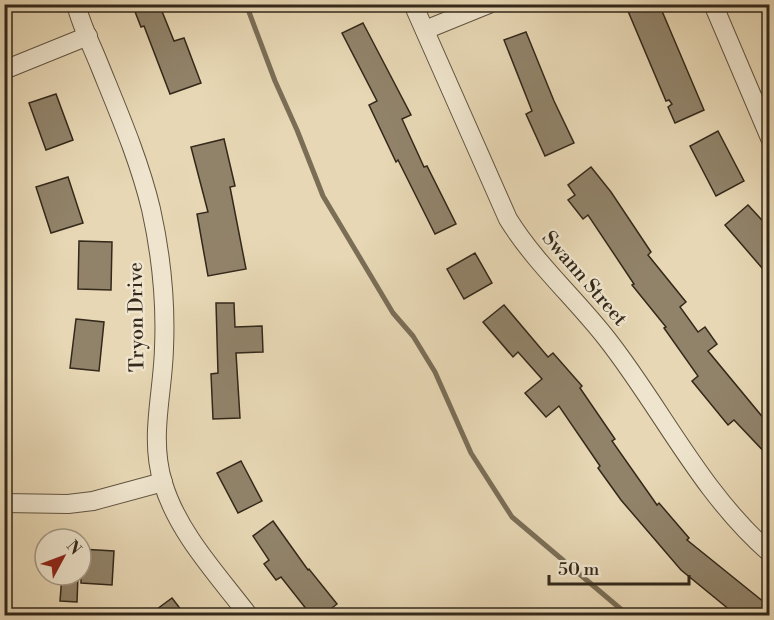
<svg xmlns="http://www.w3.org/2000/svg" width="774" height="620" viewBox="0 0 774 620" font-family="'Libre Bodoni',serif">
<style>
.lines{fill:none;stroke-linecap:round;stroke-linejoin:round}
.stream{stroke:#7a6e57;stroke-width:5}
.building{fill:#91836a;stroke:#33281a;stroke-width:1.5}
.minor-casing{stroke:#605440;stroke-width:20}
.minor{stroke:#efe5ce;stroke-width:18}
.labels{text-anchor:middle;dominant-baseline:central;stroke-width:5;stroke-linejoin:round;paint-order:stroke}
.street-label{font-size:20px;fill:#33281a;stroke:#efe5ce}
</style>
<rect width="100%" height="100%" fill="#e7d7b4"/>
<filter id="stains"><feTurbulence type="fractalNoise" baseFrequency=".00333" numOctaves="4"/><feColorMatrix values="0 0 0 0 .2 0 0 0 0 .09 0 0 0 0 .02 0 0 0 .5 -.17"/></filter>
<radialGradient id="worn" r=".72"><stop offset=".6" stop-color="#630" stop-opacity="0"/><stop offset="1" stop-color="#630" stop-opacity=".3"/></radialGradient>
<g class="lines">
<path class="stream" d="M246,4l29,77 22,49 26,66 70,117 20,23 22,36 36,81 41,64 117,99"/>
</g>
<g class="building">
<path d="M132,4h27l15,37 10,-3 17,45 -31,11 -26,-68 -3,1z"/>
<path d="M625,4h34l45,106 -29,13 -7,-16 4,-3 -3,-4 -3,1z"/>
<path d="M363,23l48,92 -9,4 22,48 3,-1 29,58 -21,10 -37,-74 -2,2 -27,-57 8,-4 -35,-68z"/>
<path d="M526,32l28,69 20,42 -29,13 -19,-42 6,-3 -28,-71z"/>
<path d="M56,94l17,46 -27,10 -17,-47z"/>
<path d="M718,131l26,50 -28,15 -26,-50z"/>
<path d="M224,139l11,47 -5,1 16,82 -38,7 -11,-62 11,-2 -17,-65z"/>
<path d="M591,167l20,25 40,60 -3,3 38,47 -6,5 18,25 7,-5 12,17 -9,7 62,75v32l-36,-38 -6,5 -36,-44 6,-5 -34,-48 2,-1 -34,-42 2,-1 -46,-69 -5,4 -15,-19 7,-5 -7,-10z"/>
<path d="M68,177l15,46 -32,10 -15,-46z"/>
<path d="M748,205l22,24v32l-8,7 -37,-43z"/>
<path d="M79,241l33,1 -1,48 -33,-1z"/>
<path d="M475,253l17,30 -28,16 -17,-30z"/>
<path d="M216,303h18l1,24 27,-1 1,26 -27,1 4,65 -27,1 -2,-45 7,-1z"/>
<path d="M504,305l44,52 5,-4 29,33 -2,2 35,51 -3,2 45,64 2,-2 30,35 -2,2 83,67v8h-34l-55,-45 -60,-70 -23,-32 2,-2 -41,-60 -13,11 -21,-24 17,-14 -24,-27 -5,5 -30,-35z"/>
<path d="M76,319l28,3 -5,49 -29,-3z"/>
<path d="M241,461l21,40 -24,12 -21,-40z"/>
<path d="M273,521l35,49 1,-1 28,35 -14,11h-12l-30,-38 -5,3 -12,-16 5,-4 -16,-24z"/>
<path d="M81,549l33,2 -2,34 -31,-2z"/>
<path d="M62,575h16l-1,27 -17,-1z"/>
<path d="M172,598l13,17h-36z"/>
</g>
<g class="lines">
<defs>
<g id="minor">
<path d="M76,4c5,21 15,40 23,60 19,47 40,95 52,145 10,45 15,93 13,139 -1,46 -15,89 -1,135 15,50 54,91 86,133"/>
<path d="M413,4l95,215c28,45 67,79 99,120 55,70 94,154 163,214"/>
<path d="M713,4l57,134"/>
<path d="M425,30l64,-26"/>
<path d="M4,70l84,-34"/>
<path d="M4,503l64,1 25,-3 70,-19"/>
</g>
</defs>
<use href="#minor" class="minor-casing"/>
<use href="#minor" class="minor"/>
</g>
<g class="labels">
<g class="street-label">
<text transform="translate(584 279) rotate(49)">Swann Street</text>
<text transform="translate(137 317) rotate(-91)">Tryon Drive</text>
</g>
</g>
<rect width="774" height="620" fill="none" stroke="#e7d7b4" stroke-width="24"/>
<rect x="6" y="6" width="762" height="608" fill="none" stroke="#33281a" stroke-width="3"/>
<rect x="12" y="12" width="750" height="596" fill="none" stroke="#33281a" stroke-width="1.5"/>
<g transform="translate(63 557) rotate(49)"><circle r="28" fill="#efe5ce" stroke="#a49986" stroke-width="1.5"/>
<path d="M0-4.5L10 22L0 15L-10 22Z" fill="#8f2418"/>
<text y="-9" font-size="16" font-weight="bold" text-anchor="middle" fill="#33281a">N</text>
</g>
<path d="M549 575v9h140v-9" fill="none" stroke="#33281a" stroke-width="3"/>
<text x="558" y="575" font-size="18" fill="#33281a" stroke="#efe5ce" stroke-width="4.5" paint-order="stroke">50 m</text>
<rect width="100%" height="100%" filter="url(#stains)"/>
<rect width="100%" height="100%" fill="url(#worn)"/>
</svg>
